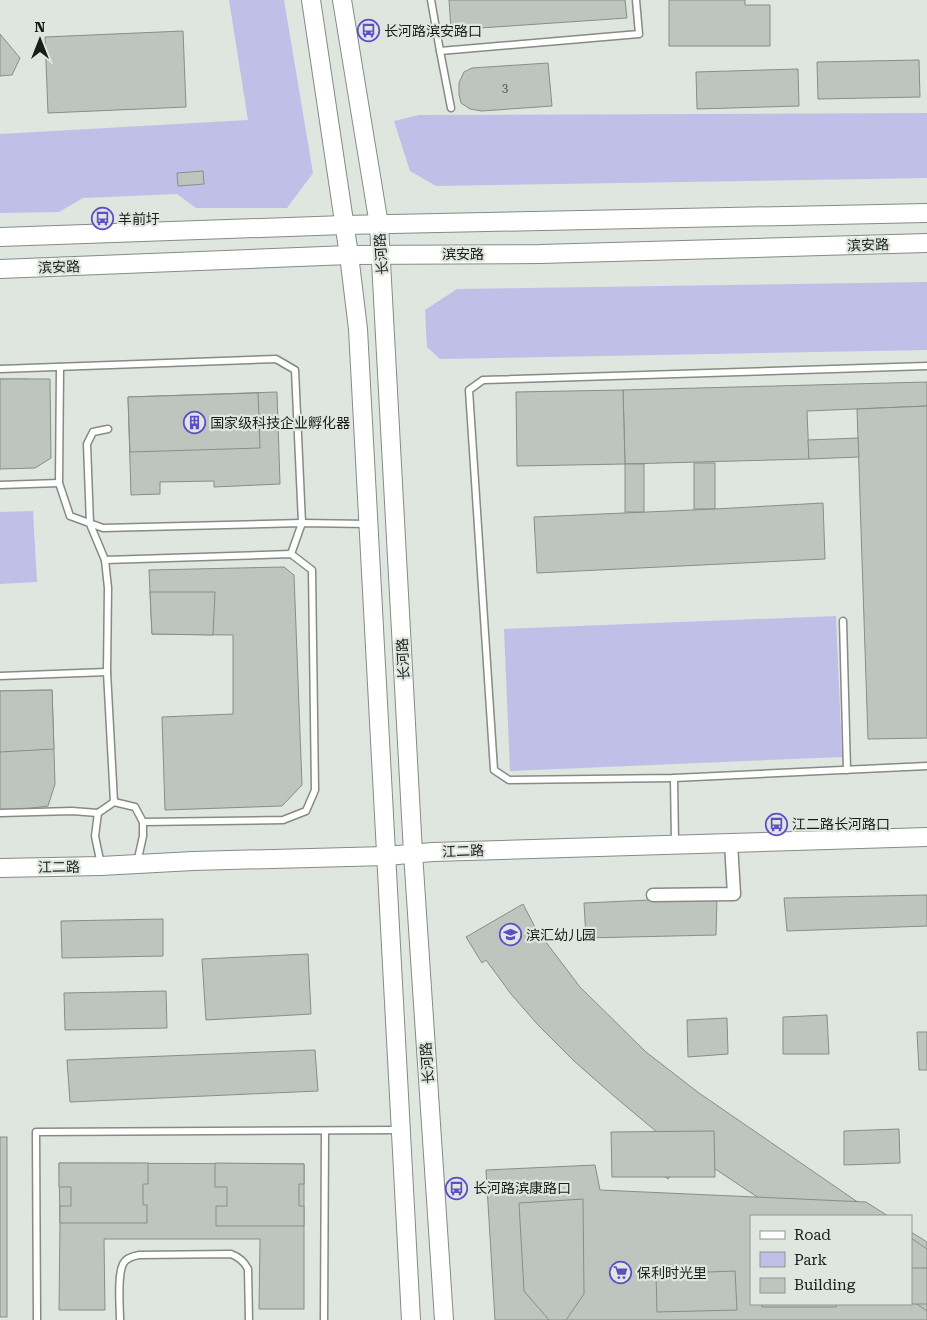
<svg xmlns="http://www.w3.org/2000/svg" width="927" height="1320" viewBox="0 0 927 1320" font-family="'Roboto Serif','Noto Sans SC',serif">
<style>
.green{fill:#c0bfe8}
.building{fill:#bec5bf;stroke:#878e88}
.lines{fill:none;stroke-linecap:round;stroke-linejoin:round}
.lane-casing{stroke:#858b86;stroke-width:9}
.street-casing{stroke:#858b86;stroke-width:15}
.secondary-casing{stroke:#858b86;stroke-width:20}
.lane{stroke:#fff;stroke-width:6}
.street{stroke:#fff;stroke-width:12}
.secondary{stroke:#fff;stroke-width:18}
.labels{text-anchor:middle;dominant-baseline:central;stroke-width:4.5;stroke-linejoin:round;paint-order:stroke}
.number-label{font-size:11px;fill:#434744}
.poi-label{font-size:14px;fill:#1a1d1b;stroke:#dee6df;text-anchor:start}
.street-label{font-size:14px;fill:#1a1d1b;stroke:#dee6df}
</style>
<rect width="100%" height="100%" fill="#dee6df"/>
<g class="green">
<path d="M229,0h55l29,173 -26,35h-91l-19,-14 -94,4 -24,14 -59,1v-79l248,-14z"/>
<path d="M927,113v65l-491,8 -26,-15 -16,-50 25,-6z"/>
<path d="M927,282v68l-487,9 -13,-12 -2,-37 32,-21z"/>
<path d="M33,511l4,71 -37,2v-72z"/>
<path d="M836,616l6,141 -332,14 -6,-142z"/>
</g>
<g class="building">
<path d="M449,0h176l2,18 -176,12z"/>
<path d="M669,0h76v5h25v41h-101z"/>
<path d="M183,31l3,76 -138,6 -3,-76z"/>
<path d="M0,34l20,24 -8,17 -12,1z"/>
<path d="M919,60l1,37 -102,2 -1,-37z"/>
<path d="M548,63l4,43 -70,5 -12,-2 -9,-6 -2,-9v-11l5,-11 8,-4z"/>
<path d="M798,69l1,37 -102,3 -1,-37z"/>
<path d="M203,171l1,13 -26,2 -1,-13z"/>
<rect x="0" y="379" width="28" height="41"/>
<path d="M0,379h50l1,79 -16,10 -35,1z"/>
<path d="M927,382v24l-120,5 2,48 -184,5 -2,-74z"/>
<path d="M623,390l2,74 -108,2 -1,-74z"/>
<path d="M277,392l3,92 -66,3v-6l-54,1v12l-29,1 -3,-98z"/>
<path d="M258,393l2,55 -130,4 -2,-55z"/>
<path d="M927,406v332l-59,1 -11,-330z"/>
<path d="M858,438l1,19 -50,2 -1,-19z"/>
<rect x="694" y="463" width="21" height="46"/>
<rect x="625" y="464" width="19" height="48"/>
<path d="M823,503l2,56 -288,14 -3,-56 181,-8z"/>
<path d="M284,567l10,8 8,210 -20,21 -117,4 -3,-93 71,-3v-79l-81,-1 -3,-64z"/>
<path d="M150,592h65l-2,43 -61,-1z"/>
<path d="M52,690l3,94 -7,22 -48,6v-121z"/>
<path d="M52,690l2,59 -54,3v-61z"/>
<path d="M927,895v31l-140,5 -3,-33z"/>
<path d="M717,897l-1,38 -130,3 -2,-35z"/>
<path d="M523,904l13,25 44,58 66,65 53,41 179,123h-92l-95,-63 -23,26 -11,-8 19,-23 -61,-51 -41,-36 -36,-36 -27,-31 -25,-34 -4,3 -16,-26z"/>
<path d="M163,919v37l-101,2 -1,-37z"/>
<path d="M308,954l3,60 -105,6 -4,-61z"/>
<path d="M166,991l1,37 -102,2 -1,-37z"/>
<path d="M827,1015l2,39h-46v-37z"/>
<path d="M727,1018l1,36 -40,3 -1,-37z"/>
<path d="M917,1032h10v38h-8z"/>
<path d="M315,1050l3,41 -248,11 -3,-42z"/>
<path d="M899,1129l1,34 -56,2v-34z"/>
<path d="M714,1131l1,46h-103l-1,-45z"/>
<rect x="0" y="1137" width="7" height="180"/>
<path d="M59,1163l245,1v145h-45l1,-70h-156l1,71h-46l1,-87z"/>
<path d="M59,1163h89v21h-5v21h4v18h-87v-17h11v-19h-12z"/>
<path d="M215,1163l89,1v20h-5v22h5v20h-88v-20h11v-19h-12z"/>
<path d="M595,1165l5,25 266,12 22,14h-137v88h160v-72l16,10v78h-432l-9,-150z"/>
<path d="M583,1199l1,95 -18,26h-17l-25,-29 -5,-88z"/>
<path d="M911,1238l16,11v62l-16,-11z"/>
<path d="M911,1268h16v36h-60h44z"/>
<path d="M735,1271l2,39 -80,2 -1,-38z"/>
<rect x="762" y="1304" width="74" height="3"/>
</g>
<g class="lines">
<defs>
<g id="lane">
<path d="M431,0l9,51 199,-17 -3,-34"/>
<path d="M440,51l11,57"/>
<path d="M927,366l-444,14 -14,10 25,380 15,10 165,-2 253,-12"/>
<path d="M60,367l-1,116 11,33 33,12 199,-5 66,1"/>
<path d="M0,369l276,-10 19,11 7,153 -11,31"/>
<path d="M0,485l59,-2"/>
<path d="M105,560l-15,-36 -3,-80 6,-12 15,-3"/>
<path d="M843,621l4,149"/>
<path d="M0,676l107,-4"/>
<path d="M674,778l1,65"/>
<path d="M114,802l-7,-130 1,-84 -3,-28 186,-6 21,16 3,220 -9,21 -23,9 -140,2"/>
<path d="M0,813l72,-2 26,2"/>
<path d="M101,865l-6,-29 3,-23 16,-11 21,5 8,15v14l-6,27"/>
<path d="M37,1320l-1,-188 364,-2"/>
<path d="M120,1320c0,-14 -3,-44 3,-56 3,-6 10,-8 16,-9l92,-1c8,3 13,7 17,15l1,51"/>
<path d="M324,1320l1,-188"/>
</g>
<path id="street" d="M653,895l81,-1 -3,-51"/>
<g id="secondary">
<path d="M311,0l38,255 9,74 53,991"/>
<path d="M342,0l37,225 34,628 31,467"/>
<path d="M0,237l344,-12 583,-12"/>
<path d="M0,269l349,-14 191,-1 387,-11"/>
<path d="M0,868l101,-2 92,-5 193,-5 47,-4 494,-15"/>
</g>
</defs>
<use href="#lane" class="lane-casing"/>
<use href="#street" class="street-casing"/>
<use href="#secondary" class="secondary-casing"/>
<use href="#lane" class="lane"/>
<use href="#street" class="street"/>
<use href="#secondary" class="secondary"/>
</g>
<defs>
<symbol id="bus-ring" viewBox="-11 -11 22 22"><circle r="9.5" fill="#dee6df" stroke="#604dc5" stroke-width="1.5"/><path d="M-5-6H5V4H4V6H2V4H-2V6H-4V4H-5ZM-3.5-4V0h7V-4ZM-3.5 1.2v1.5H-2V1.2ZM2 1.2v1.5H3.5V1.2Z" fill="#604dc5"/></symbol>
<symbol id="building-ring" viewBox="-11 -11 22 22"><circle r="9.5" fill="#dee6df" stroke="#604dc5" stroke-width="1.5"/><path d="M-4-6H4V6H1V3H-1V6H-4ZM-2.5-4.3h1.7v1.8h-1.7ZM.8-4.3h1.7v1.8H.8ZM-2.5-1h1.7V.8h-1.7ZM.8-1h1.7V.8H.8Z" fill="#604dc5"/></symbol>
<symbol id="school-ring" viewBox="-11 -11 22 22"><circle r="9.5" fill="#dee6df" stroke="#604dc5" stroke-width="1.5"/><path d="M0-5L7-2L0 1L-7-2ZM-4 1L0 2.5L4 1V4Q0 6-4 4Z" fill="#604dc5"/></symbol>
<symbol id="supermarket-ring" viewBox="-11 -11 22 22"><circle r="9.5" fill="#dee6df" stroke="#604dc5" stroke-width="1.5"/><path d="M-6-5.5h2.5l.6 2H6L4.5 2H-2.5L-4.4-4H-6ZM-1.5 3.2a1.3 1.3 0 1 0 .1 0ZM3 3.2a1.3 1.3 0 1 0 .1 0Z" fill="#604dc5"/></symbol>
</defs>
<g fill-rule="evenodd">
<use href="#bus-ring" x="356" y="18" width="25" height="25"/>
<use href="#bus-ring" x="90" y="206" width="25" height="25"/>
<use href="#building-ring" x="182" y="410" width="25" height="25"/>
<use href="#bus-ring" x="764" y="812" width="25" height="25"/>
<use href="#school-ring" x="498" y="922" width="25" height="25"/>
<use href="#bus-ring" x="444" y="1176" width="25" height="25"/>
<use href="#supermarket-ring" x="608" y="1260" width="25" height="25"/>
</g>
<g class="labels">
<g class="number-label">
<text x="505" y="88">3</text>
</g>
<g class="poi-label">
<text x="384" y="31">长河路滨安路口</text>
<text x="118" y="219">羊前圩</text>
<text x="210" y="423">国家级科技企业孵化器</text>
<text x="792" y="824">江二路长河路口</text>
<text x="526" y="935">滨汇幼儿园</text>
<text x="473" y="1188">长河路滨康路口</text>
<text x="637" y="1273">保利时光里</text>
</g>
<g class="street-label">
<text transform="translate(868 245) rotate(-2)">滨安路</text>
<text transform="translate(381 254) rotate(-94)">长河路</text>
<text x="463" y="254">滨安路</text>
<text transform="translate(59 267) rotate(-2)">滨安路</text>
<text transform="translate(403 659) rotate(-93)">长河路</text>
<text transform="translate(463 851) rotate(-2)">江二路</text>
<text transform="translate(59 867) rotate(-1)">江二路</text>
<text transform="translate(427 1063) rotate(-94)">长河路</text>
</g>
</g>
<rect x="750" y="1215" width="162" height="90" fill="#dee6df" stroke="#909691"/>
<rect x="760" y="1231" width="25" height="8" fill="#ffffff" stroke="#909691"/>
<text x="794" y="1240" font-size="15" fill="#1a1d1b">Road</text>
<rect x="760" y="1252" width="25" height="15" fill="#c0bfe8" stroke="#909691"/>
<text x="794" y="1265" font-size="15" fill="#1a1d1b">Park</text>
<rect x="760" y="1278" width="25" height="15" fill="#bec5bf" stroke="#909691"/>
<text x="794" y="1290" font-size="15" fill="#1a1d1b">Building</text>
<g transform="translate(40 40)" stroke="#dee6df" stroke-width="4" paint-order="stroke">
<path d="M0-4L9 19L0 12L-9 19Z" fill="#1a1d1b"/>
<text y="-8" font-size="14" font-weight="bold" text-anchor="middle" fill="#1a1d1b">N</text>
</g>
</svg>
